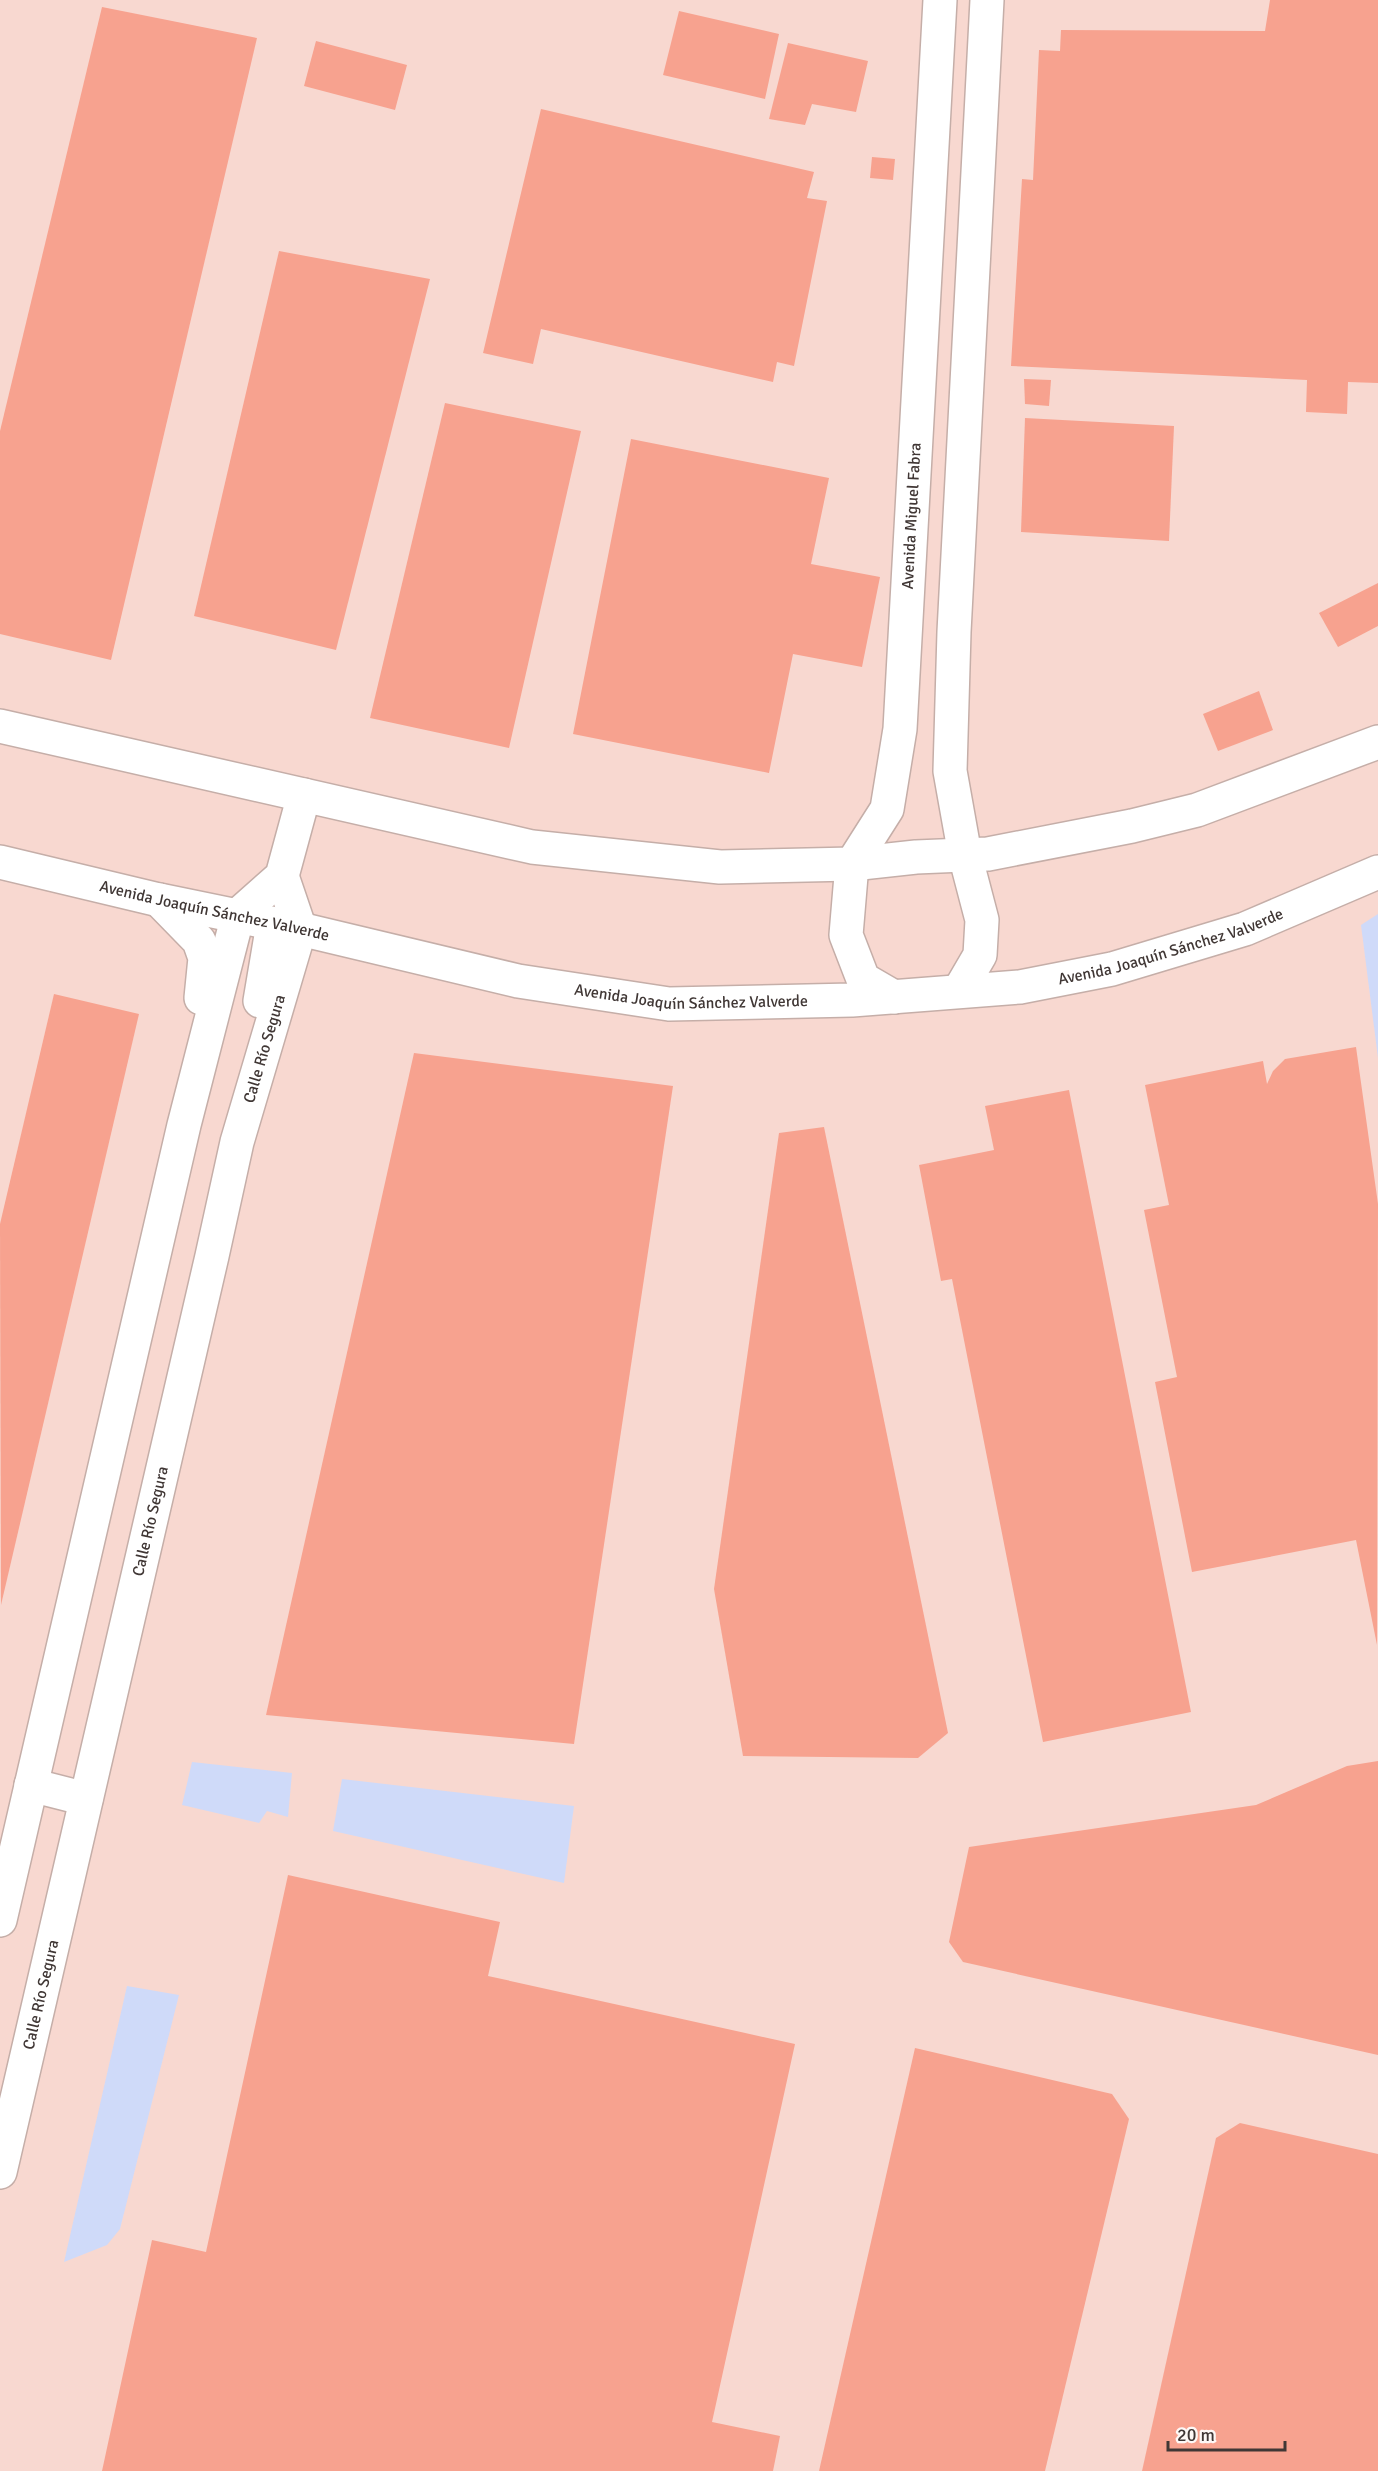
<svg xmlns="http://www.w3.org/2000/svg" width="1378" height="2471" viewBox="0 0 1378 2471" font-family="Signika,sans-serif">
<style>
.built{fill:#f8d8d0}
.green{fill:#cfdaf9}
.building{fill:#f7a28f}
.lines{fill:none;stroke-linecap:round;stroke-linejoin:round}
.minor-casing{stroke:#c5aea8;stroke-width:36}
.major-casing{stroke:#c5aea8;stroke-width:36}
.minor{stroke:#fff;stroke-width:33}
.major{stroke:#fff;stroke-width:33}
.labels{text-anchor:middle;dominant-baseline:central;stroke-width:5;stroke-linejoin:round;paint-order:stroke}
.street-label{font-size:16px;fill:#403735;stroke:#fdf8f6}
</style>
<rect width="100%" height="100%" fill="#fee5df"/>
<rect class="built" x="0" y="0" width="1378" height="2471"/>
<g class="green">
<path d="M1378,914v144l-17,-133z"/>
<path d="M192,1762l100,11 -4,44 -21,-6 -8,12 -77,-18z"/>
<path d="M342,1779l232,27 -10,77 -231,-52z"/>
<path d="M127,1986l52,9 -59,234 -13,16 -43,17z"/>
</g>
<g class="building">
<path d="M1270,0h108v383l-30,-1 -1,32 -41,-2 1,-32 -296,-14 11,-187 11,1 6,-130 21,1 1,-21 204,1z"/>
<path d="M102,7l155,31 -146,622 -111,-26v-203z"/>
<path d="M679,11l100,23 -14,65 -102,-24z"/>
<path d="M316,41l91,24 -12,45 -91,-24z"/>
<path d="M788,43l80,18 -12,51 -44,-8 -7,21 -36,-6z"/>
<path d="M541,109l273,63 -7,26 20,3 -33,165 -17,-4 -4,20 -232,-53 -8,35 -50,-11z"/>
<path d="M872,157l23,2 -2,21 -23,-2z"/>
<path d="M279,251l151,28 -94,371 -142,-34z"/>
<path d="M1024,379l27,1 -2,26 -24,-2z"/>
<path d="M445,403l136,28 -72,317 -139,-30z"/>
<path d="M1025,418l149,8 -5,115 -148,-9z"/>
<path d="M631,439l198,39 -18,86 69,13 -18,90 -69,-13 -24,119 -196,-39z"/>
<path d="M1378,583v43l-40,21 -19,-34z"/>
<path d="M1259,691l14,39 -55,21 -15,-37z"/>
<path d="M54,994l85,20 -138,591 -1,-381z"/>
<path d="M1356,1047l22,157 -1,441 -21,-105 -164,32 -37,-190 22,-5 -33,-167 25,-5 -24,-120 118,-24 4,23 6,-13 12,-12z"/>
<path d="M414,1053l259,33 -99,658 -308,-29z"/>
<path d="M1069,1090l122,622 -148,30 -91,-463 -11,2 -22,-116 75,-15 -9,-44z"/>
<path d="M824,1127l124,606 -30,25 -175,-2 -29,-167 65,-456z"/>
<path d="M1378,1761v294l-415,-93 -14,-20 20,-95 287,-42 91,-39z"/>
<path d="M288,1875l212,47 -12,54 307,68 -83,378 68,14 -7,35h-671l50,-231 54,12z"/>
<path d="M915,2048l197,46 17,25 -84,352h-226z"/>
<path d="M1240,2123l138,31v317h-236l74,-333z"/>
</g>
<g class="lines">
<defs>
<g id="minor">
<path d="M959,991l21,-36 2,-35 -17,-65 -15,-84 4,-139 33,-632"/>
<path id="s1" d="M894,997l-31,-18 -17,-44 6,-71 35,-55 13,-80 40,-729"/>
</g>
<g id="major">
<path d="M0,726l532,121 188,20 132,-3 64,-7 72,-3 144,-28 65,-16 181,-68"/>
<path id="s2" d="M0,862l159,38 141,29 218,52 151,23 183,-4 168,-13 92,-18 133,-40 133,-57"/>
<path d="M159,900l40,41 6,17 -4,40"/>
<path d="M260,1001l13,-77"/>
<path d="M31,1785l55,14"/>
<path d="M0,1920l184,-795 54,-210 44,-39 22,-81"/>
<path id="s3" d="M0,2172l212,-916 25,-114 63,-213 -18,-53"/>
</g>
</defs>
<use href="#minor" class="minor-casing"/>
<use href="#major" class="major-casing"/>
<use href="#minor" class="minor"/>
<use href="#major" class="major"/>
</g>
<g class="labels">
<g class="street-label">
<text stroke="none"><textPath href="#s1" startOffset="514">Avenida Miguel Fabra</textPath></text>
<text stroke="none"><textPath href="#s2" startOffset="220">Avenida Joaquín Sánchez Valverde</textPath></text>
<text stroke="none"><textPath href="#s2" startOffset="1192">Avenida Joaquín Sánchez Valverde</textPath></text>
<text stroke="none"><textPath href="#s2" startOffset="706">Avenida Joaquín Sánchez Valverde</textPath></text>
<text stroke="none"><textPath href="#s3" startOffset="1154">Calle Río Segura</textPath></text>
<text stroke="none"><textPath href="#s3" startOffset="668">Calle Río Segura</textPath></text>
<text stroke="none"><textPath href="#s3" startOffset="182">Calle Río Segura</textPath></text>
</g>
</g>
<path d="M1168 2441v9h117v-9" fill="none" stroke="#403735" stroke-width="3"/>
<text x="1177" y="2441" font-size="18" fill="#403735" stroke="#fdf8f6" stroke-width="4.5" paint-order="stroke">20 m</text>
</svg>
